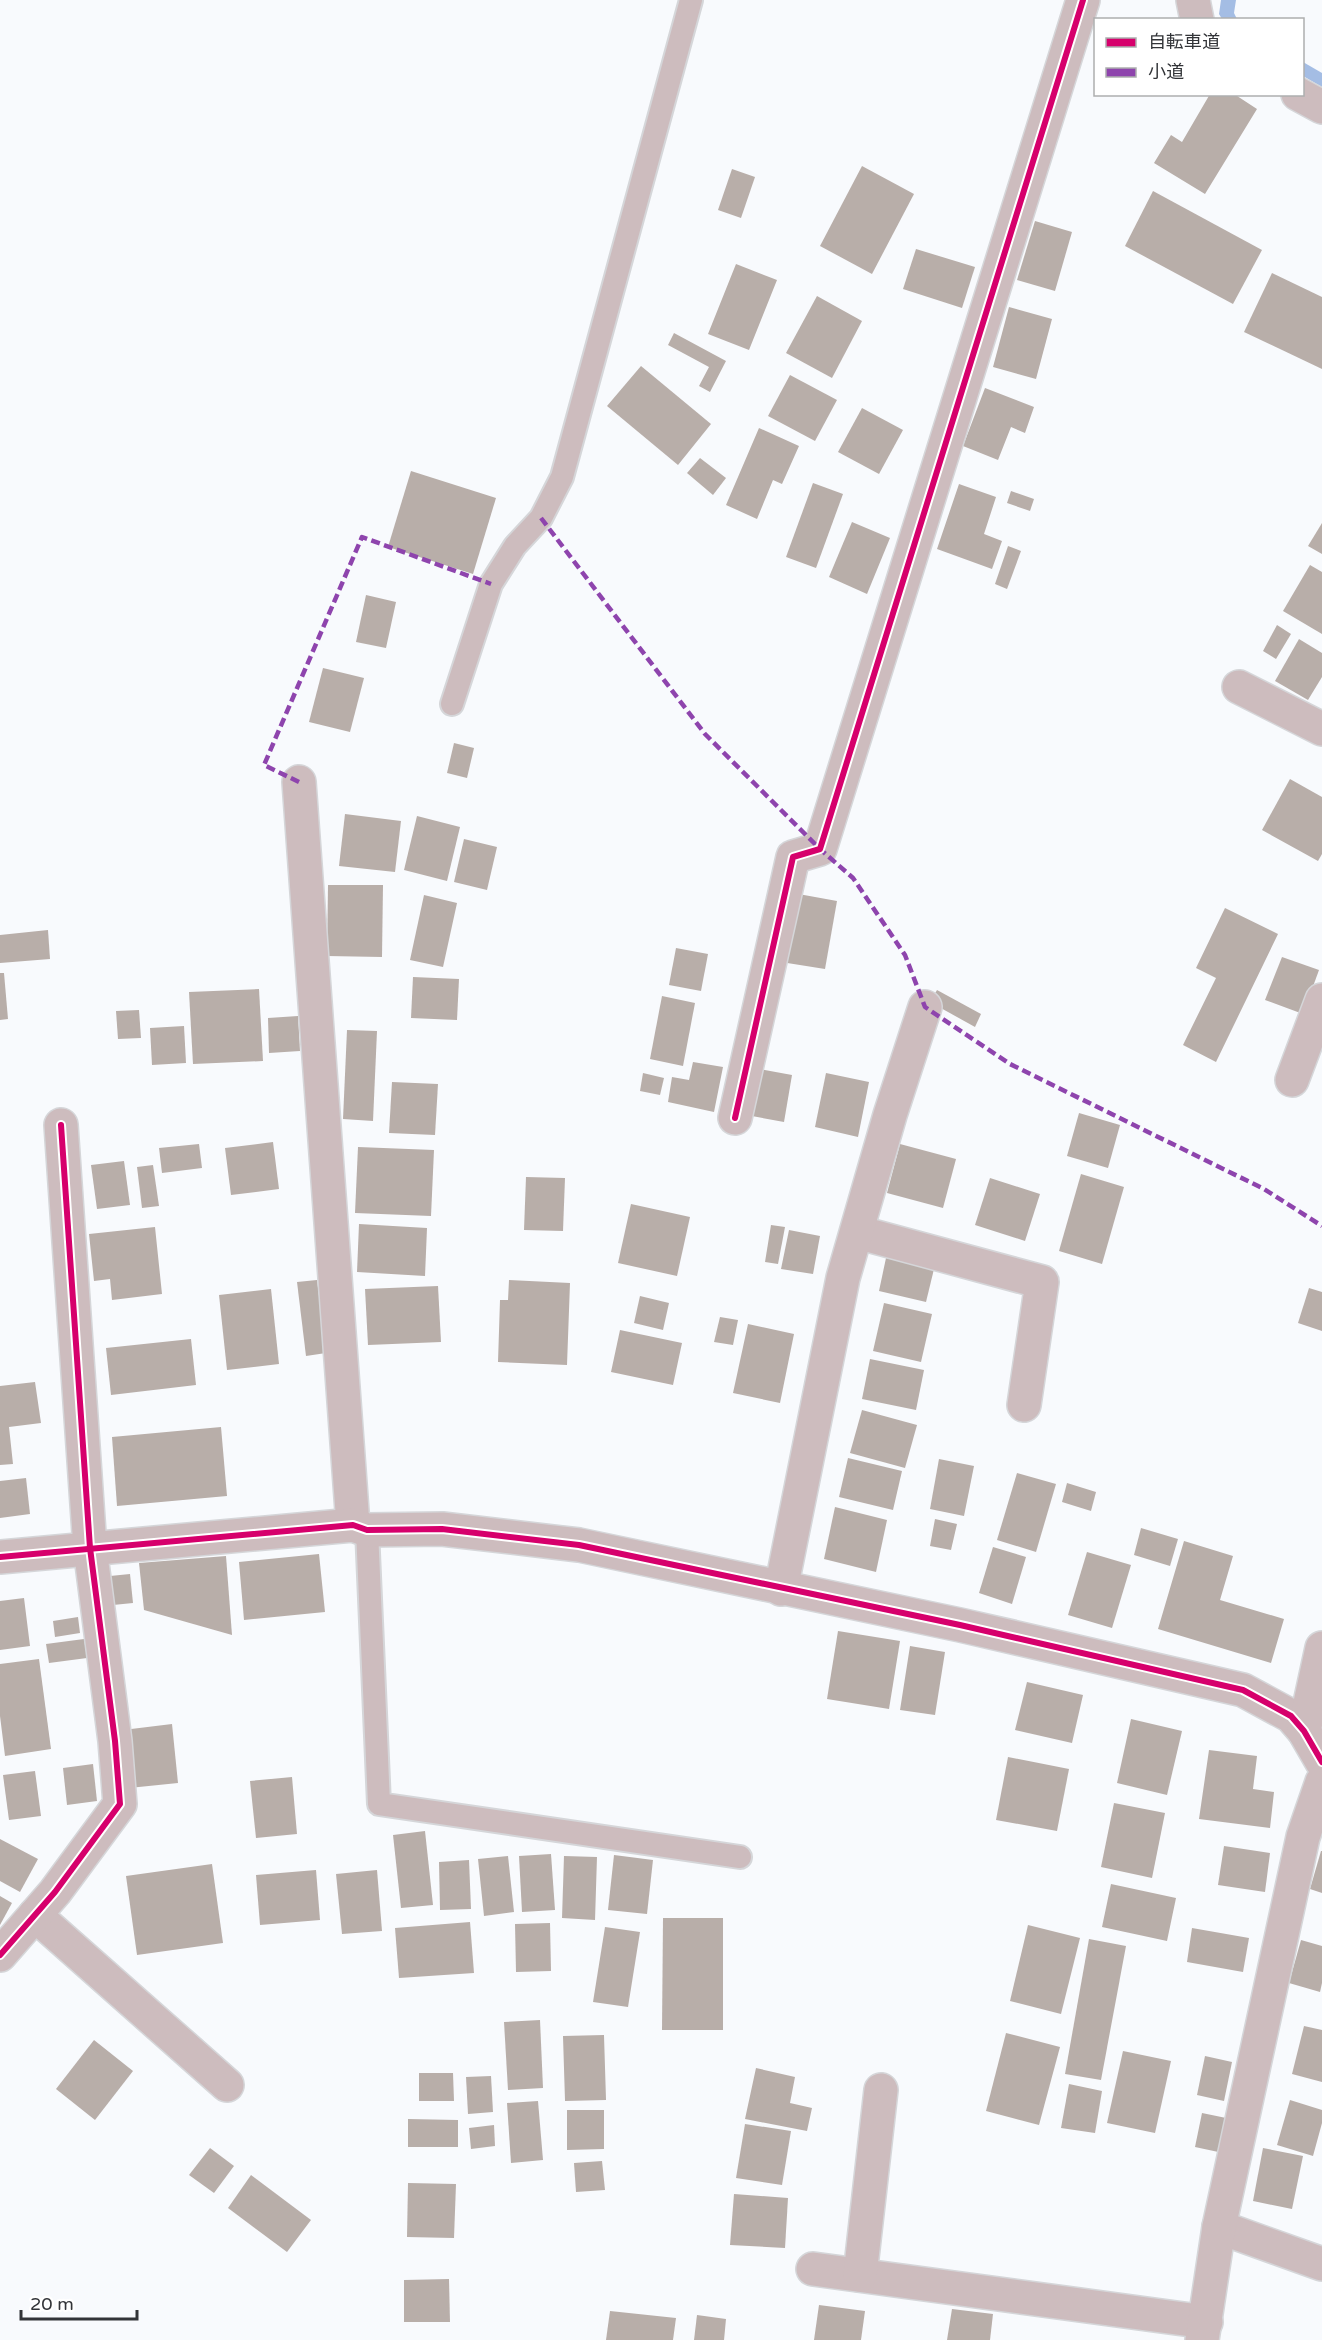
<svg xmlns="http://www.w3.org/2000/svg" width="1322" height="2340" viewBox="0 0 1322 2340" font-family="'Varela Round','Noto Sans JP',sans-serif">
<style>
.water{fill:#a4bde4}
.building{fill:#b8aea9}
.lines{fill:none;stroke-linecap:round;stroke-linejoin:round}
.service-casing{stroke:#d5d6d9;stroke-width:26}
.minor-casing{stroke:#d5d6d9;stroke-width:36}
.service{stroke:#cdbcbe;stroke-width:22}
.minor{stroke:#cdbcbe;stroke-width:33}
.quiet{stroke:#8e44ad;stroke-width:4.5;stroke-dasharray:9 4.5;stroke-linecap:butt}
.cycleway-casing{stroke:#fff;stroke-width:10}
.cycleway{stroke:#d6006c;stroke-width:6}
</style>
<rect width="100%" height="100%" fill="#f8fafd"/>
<g class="water">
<path d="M1221,0h15l-2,13 3,6h-15l-3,-5z"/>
<path d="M1303,62l19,11v14l-19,-11z"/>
</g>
<g class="building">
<path d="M1210,94h24l23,15 -52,85 -51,-31 17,-28 11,7z"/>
<path d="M862,166l52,28 -42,80 -52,-28z"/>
<path d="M732,169l23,8 -14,41 -23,-8z"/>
<path d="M1153,191l109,59 -29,54 -108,-58z"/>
<path d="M1035,221l37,11 -17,59 -38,-11z"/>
<path d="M916,249l59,18 -13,41 -59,-19z"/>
<path d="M736,264l41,16 -28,70 -41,-16z"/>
<path d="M1272,273l50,24v72l-78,-37z"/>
<path d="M817,296l45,25 -30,57 -46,-25z"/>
<path d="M1009,307l43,12 -16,60 -43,-12z"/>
<path d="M674,333l52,28 -16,31 -11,-6 10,-19 -41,-22z"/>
<path d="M641,366l70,58 -33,41 -71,-59z"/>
<path d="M790,375l47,25 -22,41 -47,-25z"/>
<path d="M985,388l49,19 -9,26 -14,-6 -13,33 -35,-14z"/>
<path d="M862,408l41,22 -24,44 -41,-22z"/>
<path d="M759,428l40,18 -17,38 -9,-4 -16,39 -31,-14z"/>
<path d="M700,458l26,20 -13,17 -26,-22z"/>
<path d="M411,471l85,27 -23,76 -85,-27z"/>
<path d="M813,483l30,11 -27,74 -30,-11z"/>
<path d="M959,484l37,13 -12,37 18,7 -10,28 -55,-20z"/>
<path d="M1011,491l23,8 -4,12 -23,-8z"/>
<path d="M852,522l38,16 -23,56 -38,-17z"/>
<path d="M1322,523v31l-14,-8z"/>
<path d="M1008,546l13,5 -14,38 -12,-5z"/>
<path d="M1310,565l12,7v62l-39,-23z"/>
<path d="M366,595l30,7 -10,46 -30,-6z"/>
<path d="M1277,625l14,9 -15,25 -13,-8z"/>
<path d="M1299,639l23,14v24l-14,23 -33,-19z"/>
<path d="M323,668l41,10 -14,54 -41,-10z"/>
<path d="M454,743l20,5 -7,30 -20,-5z"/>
<path d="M1290,779l32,18v57l-4,7 -56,-31z"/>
<path d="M345,814l56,7 -6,51 -56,-6z"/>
<path d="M417,816l43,11 -13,54 -43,-11z"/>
<path d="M464,839l33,8 -10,43 -33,-8z"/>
<path d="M328,885h55l-1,72 -55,-1z"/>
<path d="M793,893l44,8 -12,68 -44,-7z"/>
<path d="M424,895l33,8 -14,64 -33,-7z"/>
<path d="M1225,908l53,26 -62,128 -33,-17 33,-67 -20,-10z"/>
<path d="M48,930l2,29 -50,4v-28z"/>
<path d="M676,948l32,6 -7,37 -32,-6z"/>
<path d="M1282,957l37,13 -16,44 -38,-14z"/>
<path d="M0,973h4l4,46 -8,1z"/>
<path d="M413,977l46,2 -2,41 -46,-2z"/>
<path d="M259,989l4,72 -70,3 -4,-72z"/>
<path d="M937,990l44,24 -6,13 -45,-25z"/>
<path d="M662,996l33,7 -12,63 -33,-7z"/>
<path d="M139,1010l2,28 -23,1 -2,-28z"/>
<path d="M298,1016l2,35 -31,2 -1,-35z"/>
<path d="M184,1026l2,37 -34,2 -2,-37z"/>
<path d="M347,1030l30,1 -4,90 -30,-2z"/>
<path d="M693,1062l30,5 -9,45 -46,-10 4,-25 17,3z"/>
<path d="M760,1069l32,6 -8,47 -32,-6z"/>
<path d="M643,1073l21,5 -4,17 -20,-4z"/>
<path d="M826,1073l43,9 -11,55 -43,-10z"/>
<path d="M392,1082l46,2 -3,51 -46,-2z"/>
<path d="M1079,1113l41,12 -12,43 -41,-12z"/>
<path d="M273,1142l6,47 -48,6 -6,-47z"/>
<path d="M199,1144l3,24 -40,5 -3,-25z"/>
<path d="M900,1144l56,15 -13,49 -56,-15z"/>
<path d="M358,1147l76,3 -3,66 -76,-3z"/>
<path d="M124,1161l6,44 -33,4 -6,-44z"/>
<path d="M153,1165l6,41 -17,2 -5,-41z"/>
<path d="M1081,1174l43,13 -22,77 -43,-13z"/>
<path d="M526,1177l39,1 -2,53 -39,-1z"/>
<path d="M990,1178l50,16 -15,47 -50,-16z"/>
<path d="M631,1204l59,13 -13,59 -59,-13z"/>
<path d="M359,1224l68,4 -2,48 -68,-4z"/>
<path d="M771,1225l14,2 -7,37 -13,-2z"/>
<path d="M155,1227l7,67 -50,6 -2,-21 -16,2 -5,-47z"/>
<path d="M789,1230l31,6 -7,38 -32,-5z"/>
<path d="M886,1258l48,11 -8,33 -47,-11z"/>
<path d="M317,1280l9,73 -20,3 -9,-74z"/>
<path d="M509,1280l61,3 -3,82 -69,-3 2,-62h8z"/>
<path d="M438,1286l3,56 -73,3 -3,-56z"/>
<path d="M1309,1288l13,4v39l-24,-8z"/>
<path d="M271,1289l8,75 -52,6 -8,-75z"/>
<path d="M640,1296l29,7 -6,27 -29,-7z"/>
<path d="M884,1303l48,11 -11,48 -48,-11z"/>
<path d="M720,1317l18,3 -5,25 -19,-3z"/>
<path d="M748,1324l46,10 -14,69 -47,-10z"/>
<path d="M620,1330l62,13 -9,42 -62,-13z"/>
<path d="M191,1339l5,46 -85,10 -5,-47z"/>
<path d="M870,1359l54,11 -8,40 -54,-11z"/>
<path d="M35,1382l6,41 -32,4 4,37 -13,1v-79z"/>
<path d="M862,1410l55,15 -12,43 -55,-15z"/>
<path d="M221,1427l6,69 -110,10 -5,-69z"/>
<path d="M848,1458l54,13 -9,39 -54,-13z"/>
<path d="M939,1459l35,7 -10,50 -34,-7z"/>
<path d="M1017,1473l39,11 -20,68 -39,-12z"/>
<path d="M26,1478l4,36 -30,4v-37z"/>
<path d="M1067,1483l29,9 -5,19 -29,-9z"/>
<path d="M835,1507l52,13 -11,52 -52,-13z"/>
<path d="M935,1519l22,5 -6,26 -21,-4z"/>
<path d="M1141,1528l37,11 -8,27 -36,-11z"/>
<path d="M1184,1541l49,15 -13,44 64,19 -13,44 -113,-34z"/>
<path d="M993,1547l33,10 -14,47 -33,-11z"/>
<path d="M1087,1552l44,13 -19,63 -44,-13z"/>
<path d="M319,1554l6,58 -81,8 -5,-58z"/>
<path d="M226,1556l6,79 -88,-25 -5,-47z"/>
<path d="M130,1574l3,29 -20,2 -3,-29z"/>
<path d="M24,1598l6,48 -30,4v-49z"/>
<path d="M78,1617l2,16 -25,4 -2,-16z"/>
<path d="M838,1631l62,10 -11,68 -62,-10z"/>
<path d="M84,1639l3,19 -38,5 -3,-19z"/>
<path d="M910,1646l35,6 -10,63 -35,-5z"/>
<path d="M39,1659l12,90 -46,7 -5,-40v-52z"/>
<path d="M1027,1682l56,13 -11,48 -57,-13z"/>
<path d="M1131,1719l51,12 -15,64 -50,-12z"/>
<path d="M172,1724l6,59 -49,5 -6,-58z"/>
<path d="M1209,1750l48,6 -4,33 21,3 -4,36 -71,-9z"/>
<path d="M1008,1757l61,12 -12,62 -61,-11z"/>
<path d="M93,1764l4,37 -30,4 -4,-37z"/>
<path d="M35,1771l6,45 -32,4 -6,-45z"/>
<path d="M292,1777l5,57 -41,4 -6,-57z"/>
<path d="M1114,1803l51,10 -13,65 -51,-11z"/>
<path d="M425,1831l8,74 -32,3 -8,-73z"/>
<path d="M0,1839l38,20 -18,33 -20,-11z"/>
<path d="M1224,1846l46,7 -5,39 -47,-7z"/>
<path d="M1321,1851h1v42l-12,-4z"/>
<path d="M551,1854l4,56 -33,2 -3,-56z"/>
<path d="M614,1855l39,5 -6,54 -39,-4z"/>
<path d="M508,1856l6,56 -30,4 -6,-57z"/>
<path d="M564,1856l33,1 -2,63 -33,-2z"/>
<path d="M469,1860l2,49 -31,1 -1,-48z"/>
<path d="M212,1864l11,79 -86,12 -11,-79z"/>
<path d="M316,1870l4,50 -60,5 -4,-50z"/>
<path d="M377,1870l5,61 -40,3 -6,-60z"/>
<path d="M1111,1884l65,14 -9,43 -65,-14z"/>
<path d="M0,1896l12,7 -12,22z"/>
<path d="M663,1918h60v112h-61z"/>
<path d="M470,1922l4,51 -75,5 -4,-50z"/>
<path d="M550,1923l1,48 -35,1 -1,-48z"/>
<path d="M1028,1925l52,13 -19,76 -51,-13z"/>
<path d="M605,1927l35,5 -12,75 -35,-5z"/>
<path d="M1192,1928l57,10 -6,34 -56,-10z"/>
<path d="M1089,1939l37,7 -25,134 -36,-6z"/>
<path d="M1301,1940l21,6v37l-2,9 -31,-9z"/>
<path d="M540,2020l3,68 -35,2 -4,-68z"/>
<path d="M1304,2026l18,4v52l-30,-8z"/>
<path d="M1006,2033l54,14 -21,78 -53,-14z"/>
<path d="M604,2035l2,65 -41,1 -2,-65z"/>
<path d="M94,2040l39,31 -38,49 -39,-31z"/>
<path d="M1123,2051l48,10 -16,72 -48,-10z"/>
<path d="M1205,2056l27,6 -8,39 -27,-6z"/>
<path d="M756,2068l39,9 -5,26 22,5 -5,23 -62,-12z"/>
<path d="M419,2073h34l1,28h-35z"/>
<path d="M491,2076l2,36 -25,2 -2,-37z"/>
<path d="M1069,2084l33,7 -7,42 -34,-5z"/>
<path d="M1290,2100l32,10v13l-9,33 -36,-11z"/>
<path d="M538,2101l5,59 -32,3 -4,-60z"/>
<path d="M567,2110h37v39l-37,1z"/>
<path d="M1202,2113l29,6 -8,34 -28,-6z"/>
<path d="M408,2119l50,1v27h-50z"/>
<path d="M745,2124l46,7 -9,54 -46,-7z"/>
<path d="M494,2125l1,21 -24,3 -2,-21z"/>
<path d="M210,2148l24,18 -20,27 -25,-18z"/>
<path d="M1263,2148l40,8 -11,53 -39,-8z"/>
<path d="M602,2161l3,29 -29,2 -2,-29z"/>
<path d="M251,2175l60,45 -24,32 -59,-44z"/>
<path d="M408,2183l48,1 -2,54 -47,-1z"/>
<path d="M734,2194l54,4 -3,50 -55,-3z"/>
<path d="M449,2279l1,43h-46v-42z"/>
<path d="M819,2305l46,6 -4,29h-47z"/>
<path d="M952,2309l41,5 -3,26h-43z"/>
<path d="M610,2311l66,7 -3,22h-67z"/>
<path d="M697,2315l29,4 -2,21h-30z"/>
</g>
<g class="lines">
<defs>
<g id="service">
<path d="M452,704l39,-120 24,-38 26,-28 21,-41 129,-477"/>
<path d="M367,1530l12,274 361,53"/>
</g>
<g id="minor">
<path d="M1193,0l4,20"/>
<path d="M1298,94l24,13"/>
<path d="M1239,687l83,42"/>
<path d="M299,782l54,743"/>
<path d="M1292,1080l30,-80"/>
<path d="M735,1118l58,-261 27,-8 263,-849"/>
<path d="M857,1232l185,50 -18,123"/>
<path d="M0,1557l353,-32 14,5 75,-1 137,16 381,80 283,65 48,26 13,15 18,31"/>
<path d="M781,1589l62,-311 47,-163 35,-108"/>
<path d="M1304,1731l18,-83"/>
<path d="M35,1915l192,170"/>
<path d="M0,1955l55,-63 65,-88 -5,-63 -25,-193 -29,-423"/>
<path d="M1219,2227l103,37"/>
<path d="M813,2269l393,53"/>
<path d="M860,2275l21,-185"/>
<path d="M1202,2340l17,-113 84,-390 19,-55"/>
</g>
</defs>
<use href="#service" class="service-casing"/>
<use href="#minor" class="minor-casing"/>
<use href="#service" class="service"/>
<use href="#minor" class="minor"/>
<g class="quiet">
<path d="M541,518l164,216 115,115 33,29 52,77 20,52 85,57 254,125 58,37"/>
<path d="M299,782l-35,-17 98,-228 129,47"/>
</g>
<defs>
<g id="cycleway">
<path d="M735,1118l58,-261 27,-8 263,-849"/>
<path d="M0,1557l353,-32 14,5 75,-1 137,16 381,80 283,65 48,26 13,15 18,31"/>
<path d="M0,1955l55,-63 65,-88 -5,-63 -25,-193 -29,-423"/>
</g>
</defs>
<use href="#cycleway" class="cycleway-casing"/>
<use href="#cycleway" class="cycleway"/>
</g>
<rect x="1094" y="18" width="210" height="78" fill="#ffffff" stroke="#adaeaf" stroke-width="1.5"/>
<rect x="1106" y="38" width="30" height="9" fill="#d6006c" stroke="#adaeaf" stroke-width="1.5"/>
<text x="1148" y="48" font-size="18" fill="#323438">自転車道</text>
<rect x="1106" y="68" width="30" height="9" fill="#8e44ad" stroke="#adaeaf" stroke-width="1.5"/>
<text x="1148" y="78" font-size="18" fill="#323438">小道</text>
<path d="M21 2310v9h116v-9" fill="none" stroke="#323438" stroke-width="3"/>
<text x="30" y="2310" font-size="18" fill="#323438" stroke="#ffffff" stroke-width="4.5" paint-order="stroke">20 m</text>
</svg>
